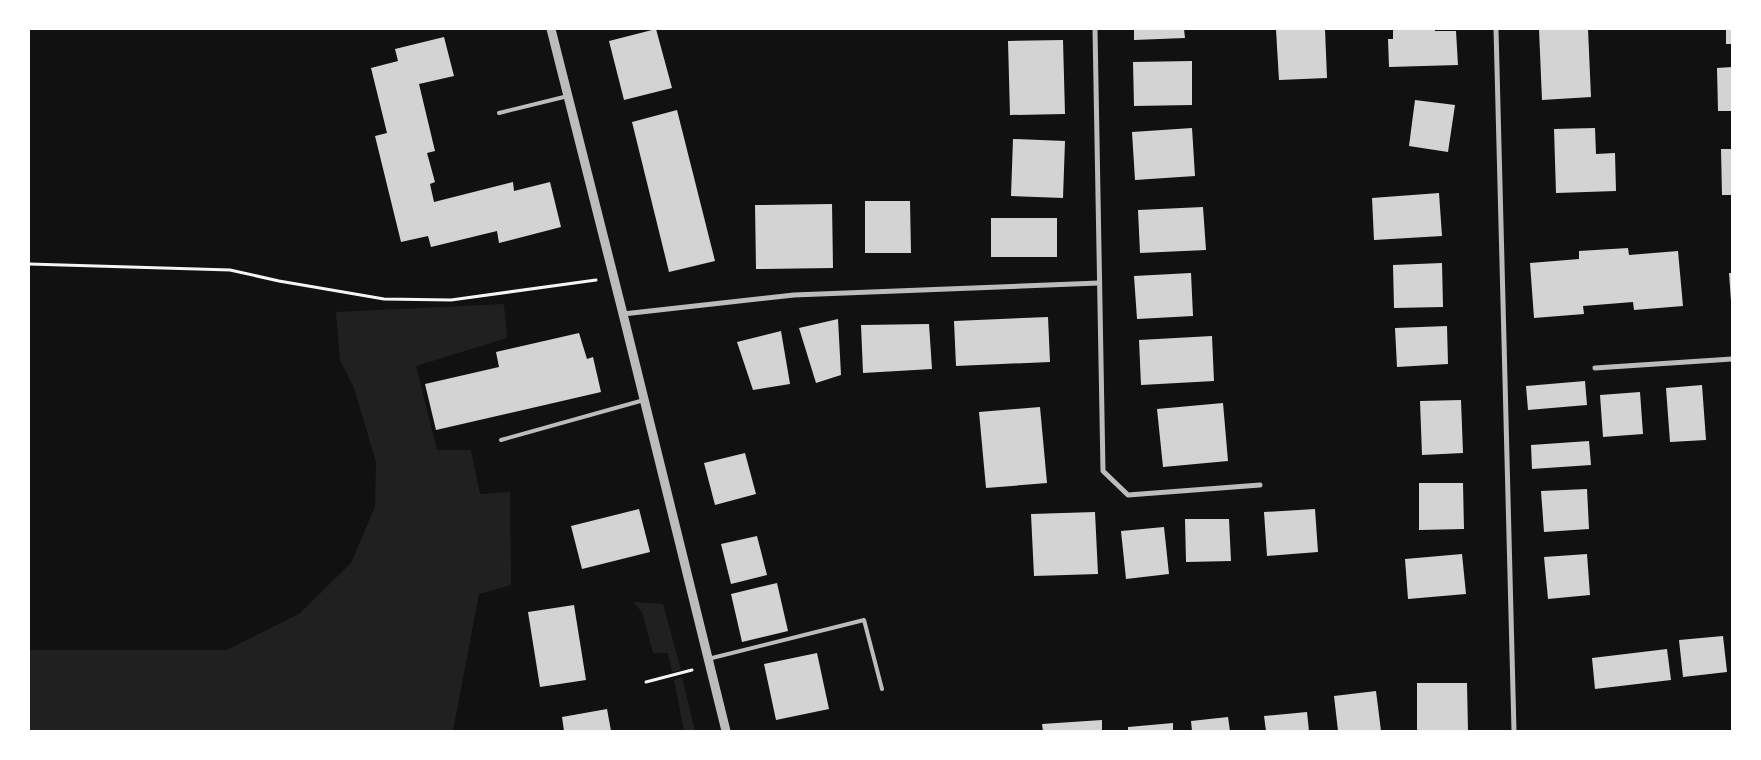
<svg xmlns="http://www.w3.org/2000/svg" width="1761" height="760" viewBox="0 0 1761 760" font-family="Poppins,sans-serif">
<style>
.green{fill:#202020}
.building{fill:#d3d3d3}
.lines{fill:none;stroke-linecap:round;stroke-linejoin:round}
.path{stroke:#f5f5f5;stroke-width:3}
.service{stroke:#bcbcbc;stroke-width:4}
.minor{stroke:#bcbcbc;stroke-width:5}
.tertiary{stroke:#bcbcbc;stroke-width:9}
</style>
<rect width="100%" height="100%" fill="#111"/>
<g class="green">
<path d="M504,304l3,34 -91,28 21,84h34l9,44 30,-2 1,93 -32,9 -26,137h-424v-81h198l72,-36 52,-51 24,-56 1,-45 -22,-74 -14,-28 -4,-48z"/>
<path d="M633,602l30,2 18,66 -9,2 -4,-19h-15l-11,-41z"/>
<path d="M682,677l13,54h-11l-10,-51z"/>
</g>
<g class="building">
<path d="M656,29l16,59 -48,12 -15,-59z"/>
<path d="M1134,29h50l1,9 -51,2z"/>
<path d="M1325,29l2,49 -48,2 -3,-50z"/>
<path d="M1393,29h42v2h21l2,34 -69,2 -1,-28h5z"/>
<path d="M1539,29h49l3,68 -49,3z"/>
<rect x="1726" y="29" width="6" height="15"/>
<path d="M444,37l10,39 -35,8 16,67 -8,2 8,29 -5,2 4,18 79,-20 1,9 36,-9 11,45 -62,16 -2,-12 -66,16 -3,-11 -27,6 -26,-106 12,-3 -16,-65 27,-7 -3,-12z"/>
<path d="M1063,40l2,74 -55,1 -2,-74z"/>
<path d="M1192,61v44l-58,1 -1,-44z"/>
<path d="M1732,67v44h-14l-1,-43z"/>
<path d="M1415,100l40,5 -7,47 -39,-6z"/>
<path d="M677,110l38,151 -46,11 -37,-150z"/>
<path d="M1192,128l3,48 -60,4 -3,-48z"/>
<path d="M1595,128l1,26 19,-1 1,38 -60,2 -2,-64z"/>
<path d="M1013,139l52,2 -2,57 -52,-2z"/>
<path d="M1721,149h11v46h-10z"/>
<path d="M1439,193l3,43 -68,4 -2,-42z"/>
<path d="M865,201h45l1,52h-46z"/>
<path d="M832,204l1,64 -77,1 -1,-64z"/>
<path d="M1203,207l3,43 -66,3 -2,-43z"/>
<rect x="991" y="218" width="66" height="39"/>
<path d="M1628,248l1,7 49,-4 5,55 -49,4 -1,-8 -50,4 1,8 -50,4 -4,-55 49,-4v-8z"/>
<path d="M1442,263l1,44 -49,1 -1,-43z"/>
<path d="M1191,273l2,43 -56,3 -3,-43z"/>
<path d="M1729,273h3v28h-1z"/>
<path d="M1048,317l2,45 -94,4 -2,-45z"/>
<path d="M838,319l3,56 -25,8 -17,-55z"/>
<path d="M929,324l3,45 -69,4 -2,-48z"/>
<path d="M1447,326l1,38 -51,3 -2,-39z"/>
<path d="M781,331l9,53 -37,6 -16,-48z"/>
<path d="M579,333l8,26 6,-2 8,35 -165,38 -11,-46 74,-17 -3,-15z"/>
<path d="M1212,336l2,45 -73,4 -2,-45z"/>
<path d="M1585,381l2,24 -59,5 -2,-24z"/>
<path d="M1702,385l4,55 -36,2 -4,-54z"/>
<path d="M1640,392l3,42 -40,3 -3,-42z"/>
<path d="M1461,400l2,53 -41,2 -2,-54z"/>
<path d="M1223,403l5,58 -65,6 -6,-58z"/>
<path d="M1040,407l7,76 -61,5 -7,-76z"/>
<path d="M1589,441l2,24 -59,4 -1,-24z"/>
<path d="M745,453l11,41 -41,11 -11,-42z"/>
<path d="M1419,483h44l1,46 -45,1z"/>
<path d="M1587,489l2,40 -45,3 -3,-41z"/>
<path d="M639,509l11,43 -68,17 -11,-43z"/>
<path d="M1315,509l3,43 -51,4 -3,-44z"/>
<path d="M1095,512l3,62 -64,2 -3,-62z"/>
<path d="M1185,519h44l2,42 -45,1z"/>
<path d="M1164,527l5,47 -43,5 -5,-48z"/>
<path d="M757,536l10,39 -36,9 -10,-40z"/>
<path d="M1462,554l4,40 -58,5 -3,-40z"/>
<path d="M1587,554l3,41 -42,4 -4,-42z"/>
<path d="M777,583l11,48 -46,11 -11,-48z"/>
<path d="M574,605l12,75 -46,7 -12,-75z"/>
<path d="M1723,636l4,36 -44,5 -4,-37z"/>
<path d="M1667,649l4,31 -76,9 -3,-31z"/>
<path d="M817,653l12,56 -53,11 -12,-56z"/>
<path d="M1417,683h50l1,48h-51z"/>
<path d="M1376,691l5,40h-43l-4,-35z"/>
<path d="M607,709l4,22h-47l-2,-14z"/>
<path d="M1307,712l2,19h-43l-2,-15z"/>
<path d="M1228,717l2,14h-38l-1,-10z"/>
<path d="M1102,720v11h-59l-1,-7z"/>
<path d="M1173,723v8h-45v-4z"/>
</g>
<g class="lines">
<g class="path">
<path d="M29,264l201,6 49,11 105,18 67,1 145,-20"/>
<path d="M646,682l46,-12"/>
</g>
<g class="service">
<path d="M499,113l69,-17"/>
<path d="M501,440l143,-40"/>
<path d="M708,659l156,-39 18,69"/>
</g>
<g class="minor">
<path d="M1095,29l8,442 25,24 132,-10"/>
<path d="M1496,29l18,702"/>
<path d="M623,314l171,-19 305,-12"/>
<path d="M1595,368l137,-9"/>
</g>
<path class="tertiary" d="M551,29l72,285 103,417"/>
</g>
<rect width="1761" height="760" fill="none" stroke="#ffffff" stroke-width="60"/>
</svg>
